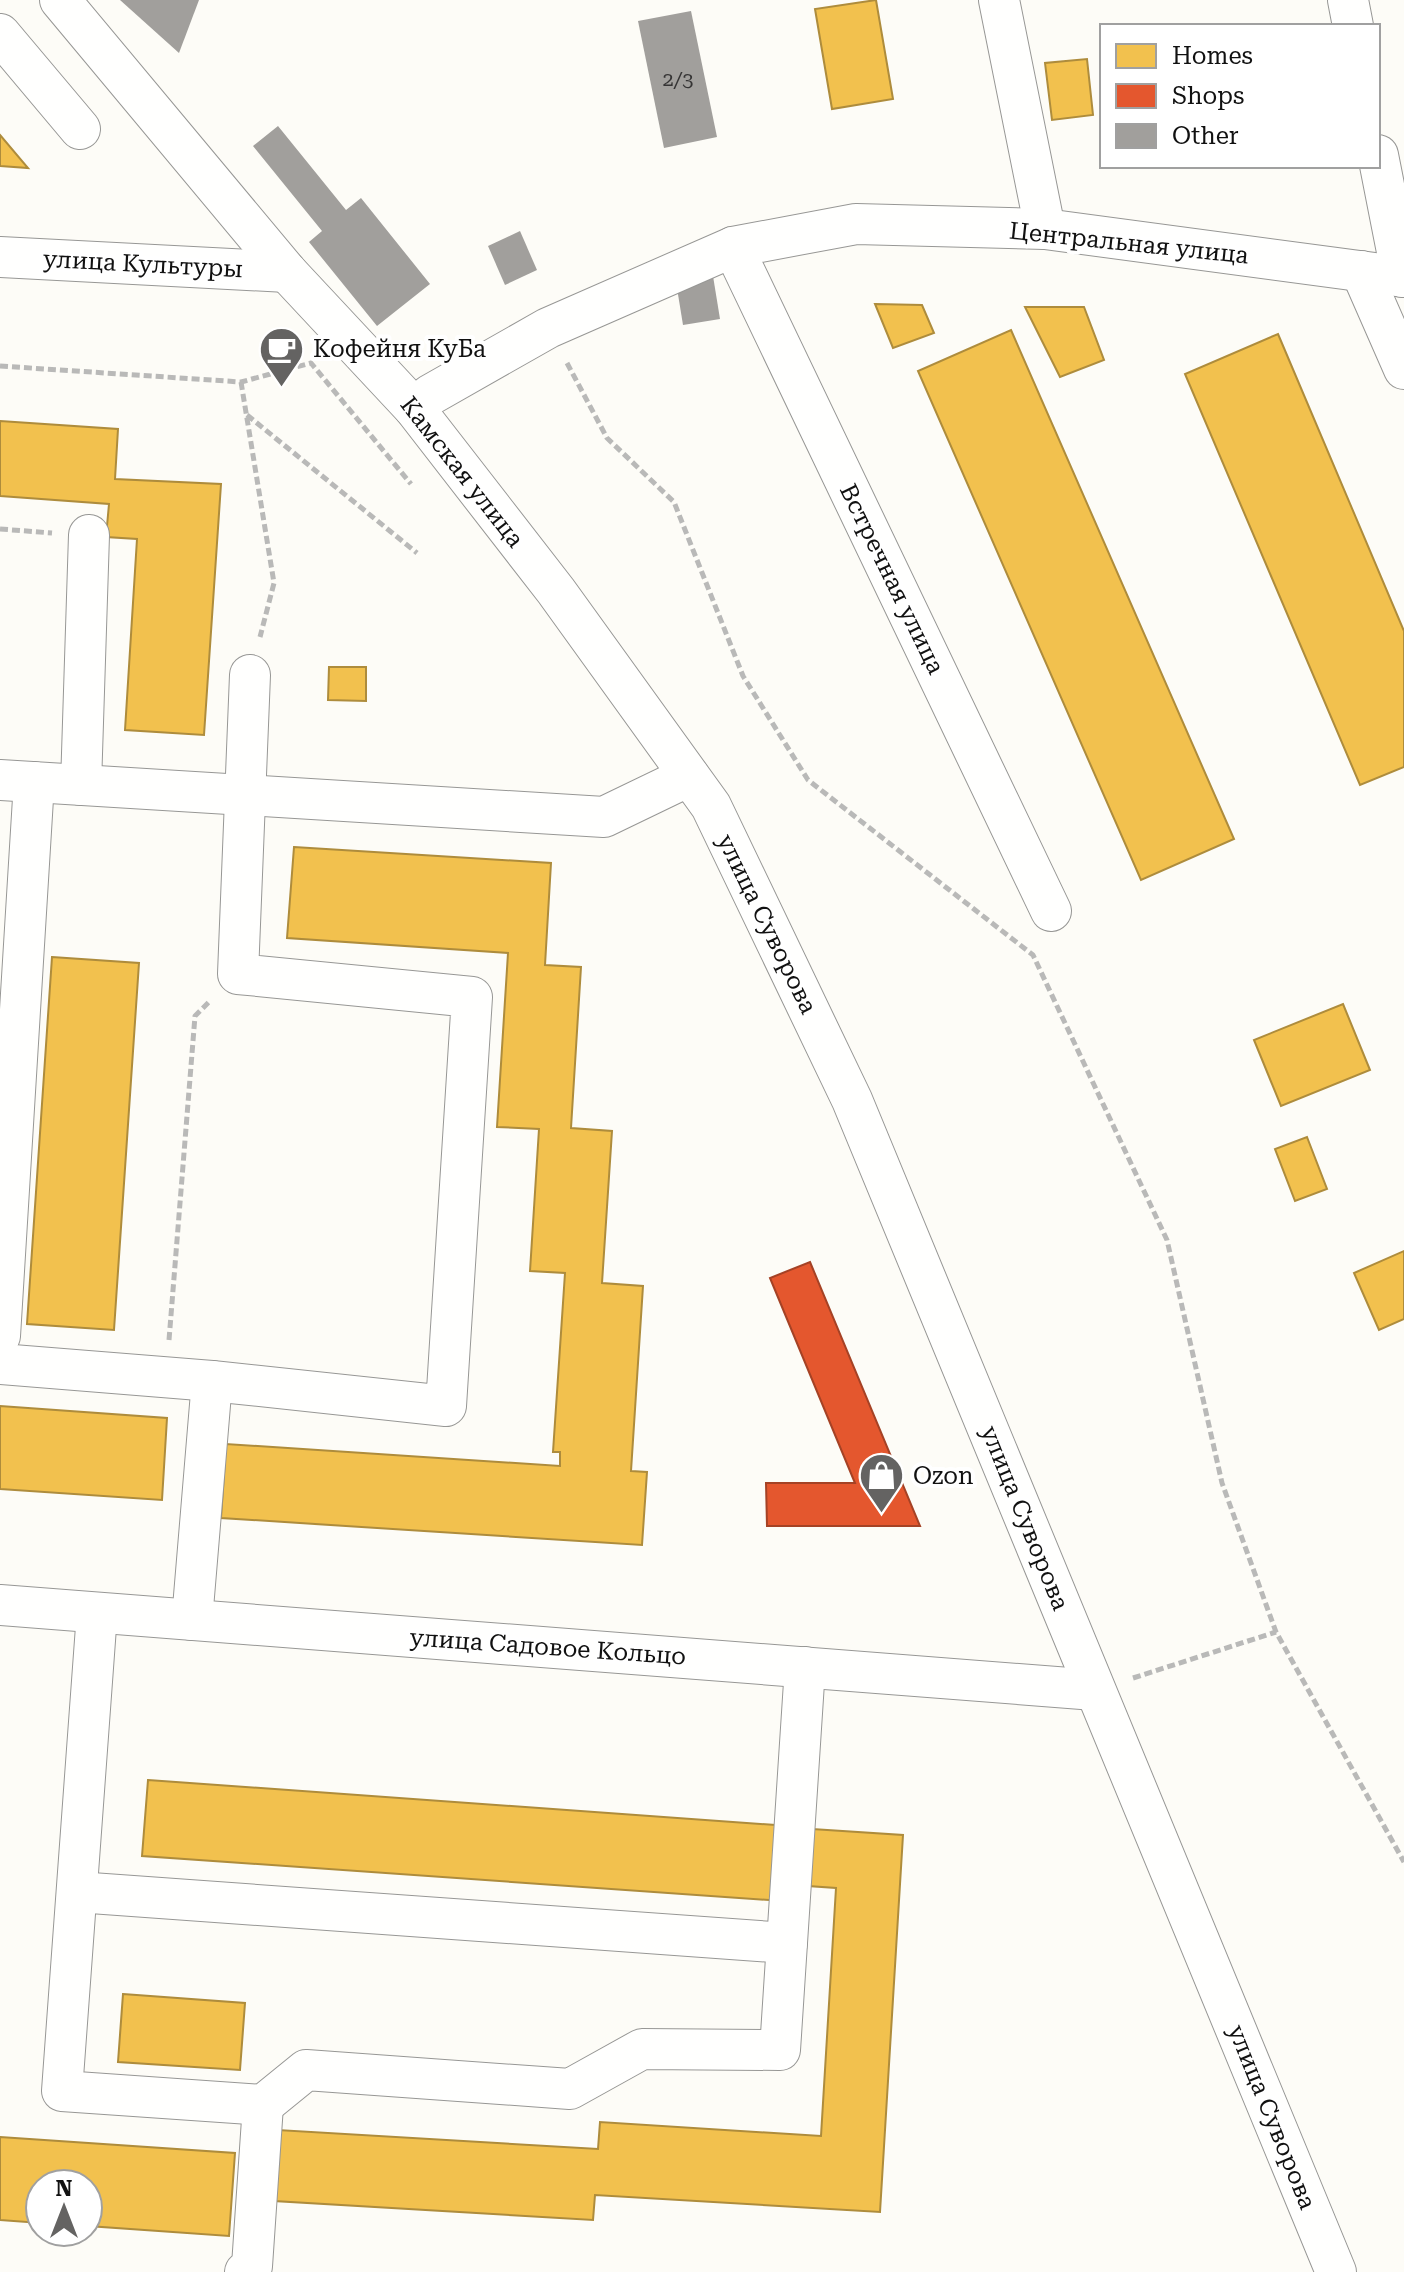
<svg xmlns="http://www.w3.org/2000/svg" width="1404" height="2272" viewBox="0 0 1404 2272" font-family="'Roboto Serif',serif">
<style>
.homes{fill:#f2c14e;stroke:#ae8c3c;stroke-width:2}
.shops{fill:#e4572e;stroke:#a54225;stroke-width:2}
.building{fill:#a19f9c}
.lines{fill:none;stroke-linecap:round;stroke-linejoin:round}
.minor-casing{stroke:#979795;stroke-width:42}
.path{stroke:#b9b9b8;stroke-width:5;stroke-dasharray:8 4;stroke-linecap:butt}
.minor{stroke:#fffffe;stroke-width:40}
.labels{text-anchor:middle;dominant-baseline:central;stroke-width:8;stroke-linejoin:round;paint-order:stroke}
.number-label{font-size:20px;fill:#353434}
.street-label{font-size:24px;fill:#111;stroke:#fff}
.poi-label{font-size:24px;fill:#111;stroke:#fff;text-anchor:start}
</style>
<rect width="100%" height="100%" fill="#fdfcf7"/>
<g class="homes">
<path d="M876,0l17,99 -61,10 -17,-100z"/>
<path d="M1087,59l6,56 -41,5 -7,-57z"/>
<path d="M0,135l28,33 -28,-2z"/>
<path d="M875,304l47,1 12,28 -41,15z"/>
<path d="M1025,307h59l20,53 -44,17z"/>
<path d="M1011,330l223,509 -93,41 -223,-509z"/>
<path d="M1278,334l126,297v136l-44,18 -175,-411z"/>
<path d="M0,421l118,8 -3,50 106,5 -17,251 -79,-5 12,-191 -31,-2 3,-33 -109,-8z"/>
<path d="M329,667h37v34l-38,-1z"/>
<path d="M294,847l257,16 -6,102 36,2 -10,161 41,3 -10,152 41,3 -12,185 16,1 -5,73 -421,-27 5,-74 334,22v-14h-7l12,-179 -35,-2 9,-142 -42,-2 11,-174 -221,-15z"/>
<path d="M52,957l87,6 -25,367 -87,-6z"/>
<path d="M1343,1004l27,66 -89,36 -27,-66z"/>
<path d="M1307,1137l20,52 -32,12 -20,-52z"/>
<path d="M1404,1251v68l-25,11 -25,-57z"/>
<path d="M0,1406l167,12 -5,82 -162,-11z"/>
<path d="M148,1780l641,46 -6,75 -641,-45z"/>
<path d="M812,1829l91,6 -23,377 -285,-17 -2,25 -319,-19 4,-71 320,19 2,-27 221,14 15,-248 -28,-2z"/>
<path d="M123,1994l122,9 -5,67 -122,-8z"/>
<path d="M0,2137l235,16 -6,83 -141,-10v-42h-48v39l-40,-3z"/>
</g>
<path class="shops" d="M810,1262l110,264h-153l-1,-43h89l-85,-205z"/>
<g class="building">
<path d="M120,0h79l-20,53z"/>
<path d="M691,11l26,126 -53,11 -26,-127z"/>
<path d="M278,126l68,84 15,-12 69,86 -53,42 -68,-84 13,-11 -69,-85z"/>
<path d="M520,231l17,39 -32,15 -17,-39z"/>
<path d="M713,276l7,43 -37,6 -7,-43z"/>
</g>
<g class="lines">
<defs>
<g id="minor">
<path d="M60,0l227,272 127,136 142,183 155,215 141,294 484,1172"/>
<path d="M999,0l46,229"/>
<path d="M1348,0l5,26"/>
<path d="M0,34l80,95"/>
<path d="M1378,155l24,122"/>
<path d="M733,247l318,664"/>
<path d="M0,257l287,15"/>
<path d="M1361,271l43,98"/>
<path d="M414,408l16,-13 118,-67 185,-81 123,-23 189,5 359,48"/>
<path d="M0,780l604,37 85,-41"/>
<path d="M81,785l8,-250"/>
<path d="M0,1336l34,-554"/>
<path d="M0,1364l212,17 234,25 26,-409 -234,-23 12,-299"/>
<path d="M0,1605l1095,85"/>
<path d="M97,1613l-35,478 201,14 43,-35 264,19 72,-40 138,1 25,-383"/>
<path d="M192,1620l20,-239"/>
<path d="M77,1892l710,51"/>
<path d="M245,2272l7,-6 11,-161"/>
</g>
</defs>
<use href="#minor" class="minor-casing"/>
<g class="path">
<path d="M567,363l40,75 67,64 69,174 65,104 225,175 134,285 55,243 54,149 128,230"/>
<path d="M0,366l241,16 70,-19 100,121"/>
<path d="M241,382l33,201 -14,54"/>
<path d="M247,415l170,138"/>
<path d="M0,529l52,4"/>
<path d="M169,1340l26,-324 15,-15"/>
<path d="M1133,1678l143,-46"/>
</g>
<use href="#minor" class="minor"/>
</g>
<defs>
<symbol id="cafe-pin" viewBox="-11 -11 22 30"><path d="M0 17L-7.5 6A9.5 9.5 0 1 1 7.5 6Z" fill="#646362" stroke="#fff"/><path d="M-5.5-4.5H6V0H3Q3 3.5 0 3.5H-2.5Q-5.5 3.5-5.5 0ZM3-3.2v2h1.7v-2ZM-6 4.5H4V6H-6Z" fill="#fff"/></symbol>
<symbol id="shop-pin" viewBox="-11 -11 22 30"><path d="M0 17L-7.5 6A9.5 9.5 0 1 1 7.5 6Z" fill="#646362" stroke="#fff"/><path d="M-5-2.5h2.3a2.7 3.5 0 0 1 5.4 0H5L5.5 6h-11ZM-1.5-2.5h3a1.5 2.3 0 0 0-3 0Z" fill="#fff"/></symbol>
</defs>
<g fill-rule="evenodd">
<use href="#cafe-pin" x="256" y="324" width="51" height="69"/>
<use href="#shop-pin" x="856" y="1450" width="51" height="69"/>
</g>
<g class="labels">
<g class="number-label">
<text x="678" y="79">2/3</text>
</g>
<g class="street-label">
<text transform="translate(1129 243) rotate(6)">Центральная улица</text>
<text transform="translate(143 264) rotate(3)">улица Культуры</text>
<text transform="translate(462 472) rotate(52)">Камская улица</text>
<text transform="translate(892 579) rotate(64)">Встречная улица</text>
<text transform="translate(767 924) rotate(64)">улица Суворова</text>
<text transform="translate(1025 1518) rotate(68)">улица Суворова</text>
<text transform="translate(548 1647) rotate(4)">улица Садовое Кольцо</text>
<text transform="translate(1272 2117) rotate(68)">улица Суворова</text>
</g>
<g class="poi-label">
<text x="313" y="349">Кофейня КуБа</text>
<text x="913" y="1476">Ozon</text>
</g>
</g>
<rect x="1100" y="24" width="280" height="144" fill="#ffffff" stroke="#a0a0a0" stroke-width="2"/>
<rect x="1116" y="44" width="40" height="24" fill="#f2c14e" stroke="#a0a0a0" stroke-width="2"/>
<text x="1172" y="64" font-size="24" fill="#111111">Homes</text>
<rect x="1116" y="84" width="40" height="24" fill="#e4572e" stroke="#a0a0a0" stroke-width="2"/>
<text x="1172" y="104" font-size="24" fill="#111111">Shops</text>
<rect x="1116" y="124" width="40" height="24" fill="#a19f9c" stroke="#a0a0a0" stroke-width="2"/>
<text x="1172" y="144" font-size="24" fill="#111111">Other</text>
<g transform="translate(64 2208)"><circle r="38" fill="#ffffff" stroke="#a0a0a0" stroke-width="2"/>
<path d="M0-6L14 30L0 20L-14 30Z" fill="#646362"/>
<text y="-12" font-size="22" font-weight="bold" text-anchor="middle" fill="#111111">N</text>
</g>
</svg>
